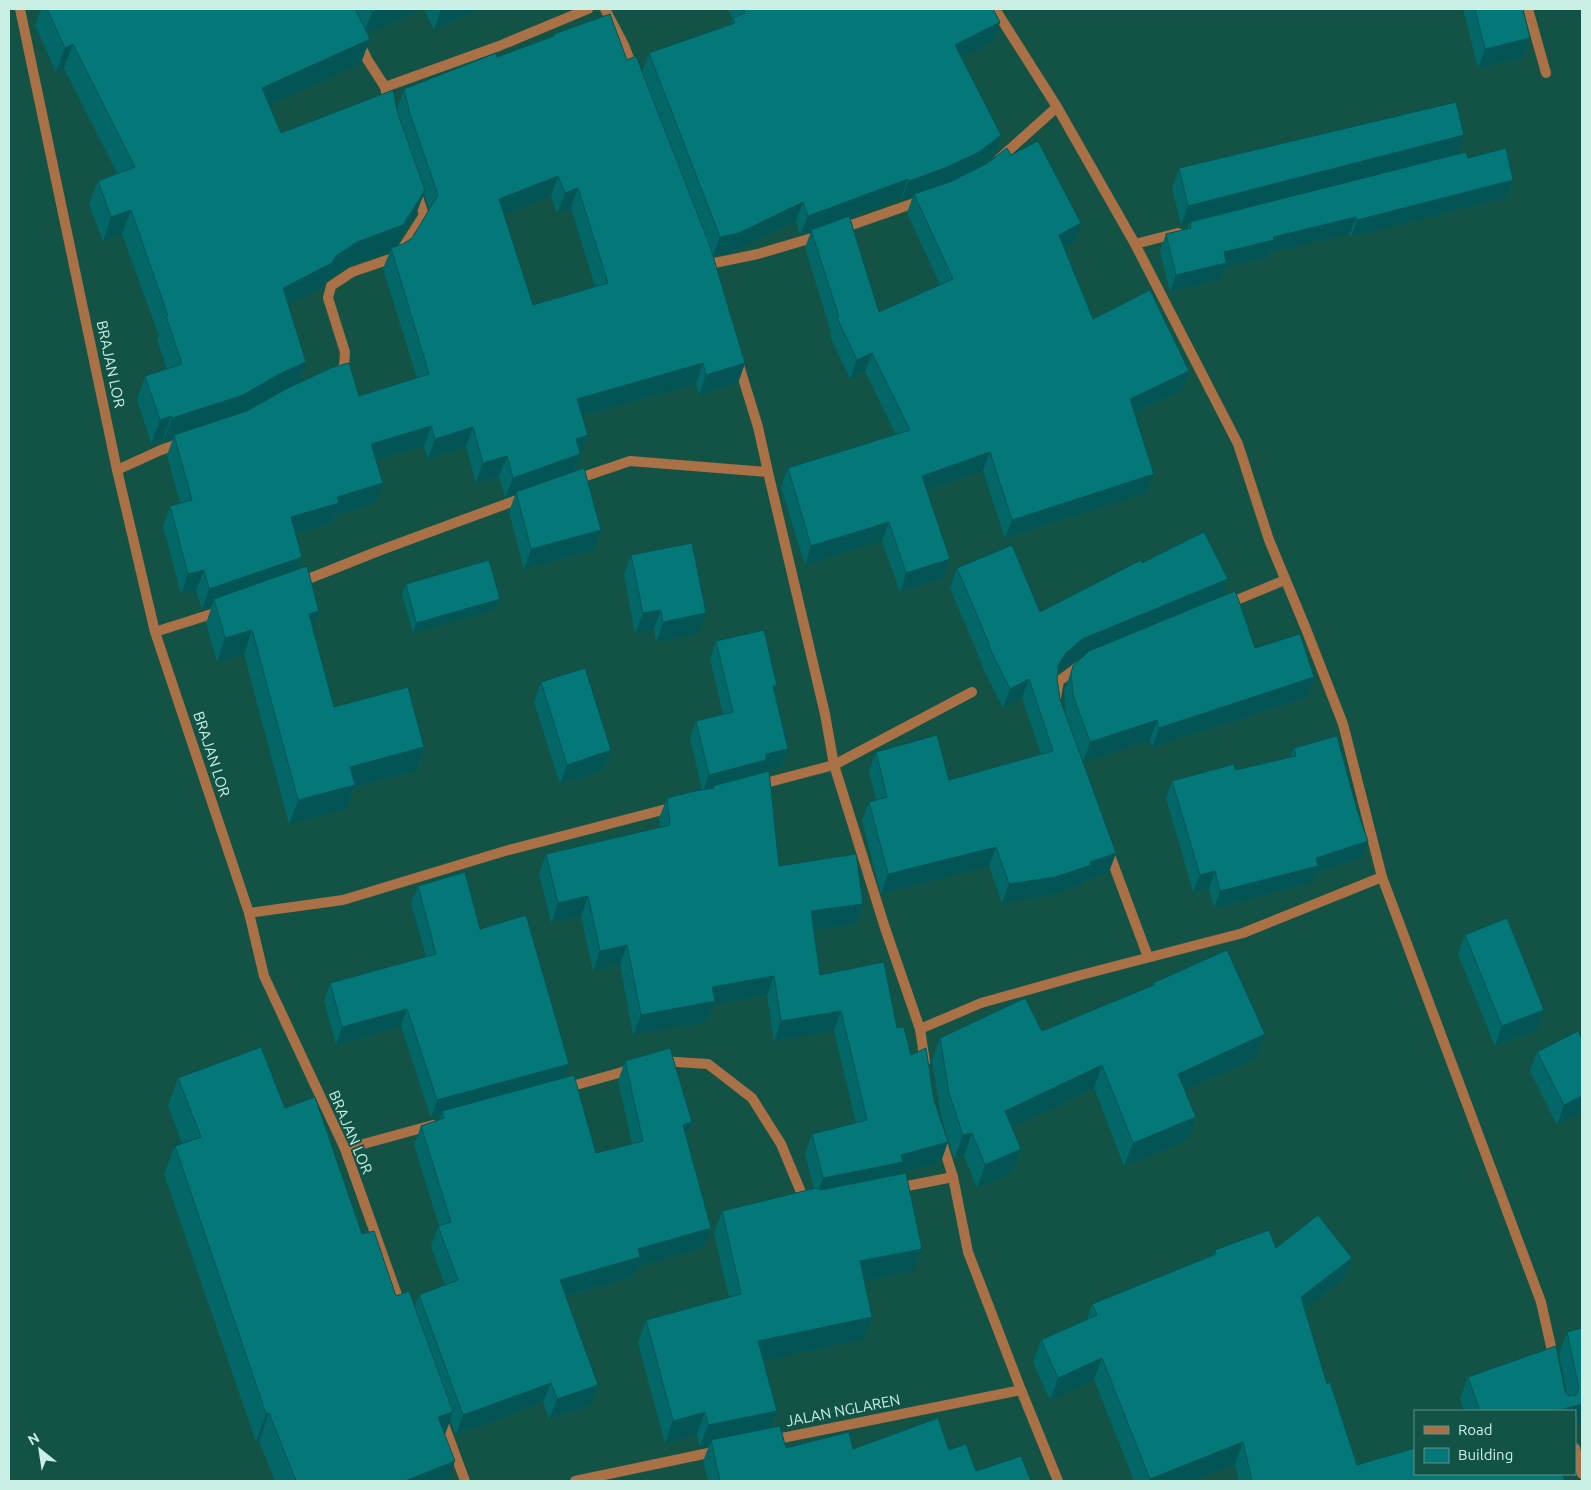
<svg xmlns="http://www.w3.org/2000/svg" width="1591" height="1490" viewBox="0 0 1591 1490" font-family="Ubuntu,sans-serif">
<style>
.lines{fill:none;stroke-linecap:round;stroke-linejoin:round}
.service{stroke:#aa7147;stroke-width:10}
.minor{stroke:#aa7147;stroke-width:10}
.wall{fill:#036768;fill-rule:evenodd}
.shaded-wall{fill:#035455}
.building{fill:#047879;stroke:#035455;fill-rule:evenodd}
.labels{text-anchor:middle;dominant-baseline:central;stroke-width:4;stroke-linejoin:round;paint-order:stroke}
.street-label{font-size:15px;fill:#caf0e6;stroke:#125346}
</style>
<rect width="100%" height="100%" fill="#125346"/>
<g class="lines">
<path class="service" d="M1135,244l43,-11"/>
<g class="minor">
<path d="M20,9l97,461 38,162 94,281 15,63 81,173 56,157"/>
<path d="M605,9l19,36 10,26"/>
<path d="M995,9l62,98 78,137 103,200 31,96 37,89 37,95 39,153 159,425 13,58"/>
<path d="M1528,9l18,64"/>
<path d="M359,42l8,17 18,28"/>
<path d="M389,106l-4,-19 114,-41 89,-37"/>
<path d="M999,159l58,-52"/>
<path d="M840,229l83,-29"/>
<path d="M709,264l49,-10 61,-18"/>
<path d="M738,362l20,65 10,45 57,242 9,51 51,163 35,101 5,33"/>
<path d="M337,373l7,-7 1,-14 -17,-54 3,-12 21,-14 41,-14 6,-4 25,-39 -8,-24"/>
<path d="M117,470l44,-20 20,-7"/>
<path d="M574,480l56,-19 138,11"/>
<path d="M298,583l83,-33 144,-53"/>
<path d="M1227,604l58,-24"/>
<path d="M155,632l66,-21"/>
<path d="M1056,697l3,-16 23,-17"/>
<path d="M758,785l76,-20 138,-73"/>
<path d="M1108,850l40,107"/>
<path d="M249,913l94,-13 162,-49 169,-44"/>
<path d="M920,1029l61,-26 100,-28 162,-42 139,-56"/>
<path d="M661,1061l47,3 44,34 29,46 22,53 5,4"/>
<path d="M565,1088l68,-19"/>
<path d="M941,1139l12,38 15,75 53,138"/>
<path d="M345,1149l88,-24"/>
<path d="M897,1188l56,-11"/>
<path d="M442,1419l23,62"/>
<path d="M772,1440l249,-50 37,91"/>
<path d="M1575,1448l7,26"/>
<path d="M575,1481l143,-30"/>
</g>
</g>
<g class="wall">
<path d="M41,9h381l-55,25 3,5 -9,24 -92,42 12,28 116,-24 7,-20 93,-32 56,-21 1,-2 73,26 15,12 7,-19 82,-29 1,-5 -4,-10h265l7,13 -7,19 -31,16 32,98 -21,16 38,-16 70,68 -7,19 -10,6 29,71 89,71 -48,23 13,80 -142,45 -22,-67 -56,19 16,88 -43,14 -18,-51 -77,24 -24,-78 7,-19 108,-33 -31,-64 -15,8 -20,-43 1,-4 -26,-84 6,-17 -11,4 -4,-14 -64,31 -19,4 -2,-6 34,113 -7,20 -39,12 -3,-11 -114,32 6,19 -14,36 27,59 -7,20 -70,19 -15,-57 6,-17 -10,3 -6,-22 -23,7 -10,-36 -38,12 -4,-13 -48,14 7,23 -8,20 -40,12 -3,8 -37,11 7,23 -5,13 22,41 -6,17 21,79 90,40 -8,24 -62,16 -8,22 -57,15 -45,-170 -27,8 -11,-39 6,-17 -10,3 -6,-19 -15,4 -18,-68 7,-20 10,-3 -13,-48 6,-16 -10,3v-2l-12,3 -14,-43 8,-24 22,-7 -10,-29 2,-4 -37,-102 -19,7 -14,-37 9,-23 19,-8 -53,-105 -8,4 -21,-47zM424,194l5,16 -17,28 -9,6 -8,3 21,-33zM551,196l6,17 14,-5 24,78 -62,19 -29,-91zM913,196l-6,17 33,72 -61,27 -29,-95 51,-19v2zM390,251l-7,18 34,109 -58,18 -61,-13 -10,-78 36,-18 3,-7 21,-14z"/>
<path d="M424,9h54v1l-44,20z"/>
<path d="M1463,9h60v48l-45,11z"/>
<path d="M1464,135l-7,19 11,4 39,39 -156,40 -1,-4 -81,20 -1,4 -43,10 -5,12 -50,13 -10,-41 6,-17 21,-5 2,-6 -8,2 -9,-37 7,-20z"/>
<path d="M631,555l67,78 -42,9 -2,-13 -19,4 -11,-59z"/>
<path d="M1142,563l80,34 33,51 52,49 -155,50 -2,-7 -67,22 -17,-48 -2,-22 9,-26 12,-11 -10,4 -16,14 -2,2 3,24 56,154 -7,19 -24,8 -1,4 -36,12 -46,7 -13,-37 -108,28 -19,-73 7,-19 7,-2 -7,-29 7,-19 73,28 92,-26 -19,-56 -19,10 -21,-42v-2l-32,-76 7,-20 83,44z"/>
<path d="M406,584l94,15 -4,10 -83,24 -11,-39z"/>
<path d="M716,641l61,45 -2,6 13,57 -6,17 -20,5 -1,2 18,93 84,38 -7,20 -42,6 6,45 77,53 14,27 30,107 -42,11 -1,1 16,97 -50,10 8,36 -8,22 -101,22 8,67 15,20 163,2 27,21 55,10h-323l-5,-20 6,-15 -9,1 -3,-13 -32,9 -27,-100 8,-23 83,-22 -15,-65 8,-22 92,-22 -9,-35 7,-20 44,-11 -22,-92 -60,10 -7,-46 -54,10 -5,16 -75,14 -13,-71 -27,7 -12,-55 -30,7 -12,-49 7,-20 114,-27 -1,-9 8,-20 35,-8 -12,-52 6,-17 27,-7 -13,-55z"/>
<path d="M541,682l63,88 -44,14 -26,-82z"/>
<path d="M1294,748l67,110 -46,15 -4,10 -97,25 -5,-20 -16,4 -27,-94 6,-17 63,-11 55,-13z"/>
<path d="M418,886l62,43 89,135 -5,14 32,75 36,-9 -14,-63 7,-20 67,61 -6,16 25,90 -7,19 -67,20 -4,10 -67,19 32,89 -7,19 -42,15 -6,-17 -87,33 -6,-15 -5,14 3,47h-173l-16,-40 -3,1 -92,-268 11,-28 7,-3 -14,-37 10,-28 107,30 77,126 34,62 19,10 4,-11 26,-10 -14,-39 7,-20h1l-25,-81 7,-19 18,-6 2,-5 -10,3 -30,-92 -65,19 -12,-44 6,-18 96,-27 -15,-53z"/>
<path d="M1465,935l79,75 -7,20 -42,16 -37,-92z"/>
<path d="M1153,983l103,75 -71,32 3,50 -64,26 -30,-78 -82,39 9,22 -9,24 -35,15 -13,-32 -10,3 -13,-43 -9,-55 8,-23 102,-7 110,-45z"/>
<path d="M1582,1039v73l-25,13 -27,-54 7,-19z"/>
<path d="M1276,1248l76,10 -8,21 -39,30 22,75 30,81 207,16h-325l-4,-17 -43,17h-58l-40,-102 -44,21 -17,-38 8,-22 46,-21 5,-15 121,-49 2,-5z"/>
<path d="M1582,1328v95l-7,2v-14h-111l-4,-12 8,-22 97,14 2,3 -8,-40 8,-22z"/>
</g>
<g class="shaded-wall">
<path d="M379,9h43l-59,27 9,-24z"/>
<path d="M441,9h37v1l-44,20z"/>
<path d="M1000,22l-7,19 -45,24 7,-20z"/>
<path d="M1530,38l-7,19 -45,11 7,-19z"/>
<path d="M370,39l-9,24 -107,49 8,-24z"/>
<path d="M73,44l-9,24 -8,4 9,-24z"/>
<path d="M1001,135l-7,20 -22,16 -34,17 -24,6 -1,2 -12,4 8,-19z"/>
<path d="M1464,135l-7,20 -276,70 7,-19z"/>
<path d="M558,176l-7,20 -59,23 7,-20z"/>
<path d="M908,179l-7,19 -89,33 -1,-1v1l-11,4 8,-19z"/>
<path d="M1513,180l-6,17 -156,40 6,-17z"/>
<path d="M578,188l-7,20 -14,5 8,-20z"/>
<path d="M425,190l-9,24 -22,35 -3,-1 -1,3 -42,15 -21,14 -3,7 -50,25 9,-24 53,-32z"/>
<path d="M803,202l-7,19 -64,31 -19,4 7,-19z"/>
<path d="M131,210l-9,24 -19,7 8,-24z"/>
<path d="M1356,217l-6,16 -81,20 -1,4 -43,10 -5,12 -50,13 6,-17 48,-23 49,-15z"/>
<path d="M1081,223l-7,19 -22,12 7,-19z"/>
<path d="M872,353l-7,18 -15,8 7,-19z"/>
<path d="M306,362l-8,23 -64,34 -60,16 -1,4 -10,3 9,-24 109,-45z"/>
<path d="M703,363l-7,21 -126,35 7,-20z"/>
<path d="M745,363l-7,20 -39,12 7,-20z"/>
<path d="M1189,371l-7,19 -59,28 7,-19z"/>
<path d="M171,416l-8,24 -12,3 9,-23z"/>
<path d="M431,426l-7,20 -61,18 8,-20z"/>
<path d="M473,427l-7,20 -38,12 7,-20z"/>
<path d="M588,435l-15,39 -57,18 -1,3 -10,3 8,-20 63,-39z"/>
<path d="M990,452l-7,19 -68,23 7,-18z"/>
<path d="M507,456l-8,20 -23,7 7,-20z"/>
<path d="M1154,474l-7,19 -142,45 7,-18z"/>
<path d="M383,483l-8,20 -40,12 -3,8 -49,14 8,-20 46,-20z"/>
<path d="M889,522l-7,19 -77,24 6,-19z"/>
<path d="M601,530l-7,20 -70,19 7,-20z"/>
<path d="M302,557l-8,20 -80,22 -2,7 -10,3 7,-20z"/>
<path d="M950,559l-7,19 -43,14 6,-19z"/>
<path d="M204,570l-8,20 -15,4 7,-20z"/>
<path d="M1228,579l-7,20 -146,60 -16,14 -8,12 7,-20 8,-12 16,-14z"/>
<path d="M500,599l-4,10 -83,24 3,-10z"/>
<path d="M661,610l-7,19 -19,4 8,-20z"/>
<path d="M319,611l-8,24 -2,-21z"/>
<path d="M706,613l-8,20 -42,9 7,-20z"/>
<path d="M252,630l-8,24 -27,8 8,-24z"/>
<path d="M1314,677l-7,20 -155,50 7,-19z"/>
<path d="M1029,679l-7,19 -19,10 7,-19z"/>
<path d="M773,686h4l-6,17z"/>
<path d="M1157,720l-7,20 -67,22 7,-20z"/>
<path d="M424,747l-8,24 -62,16 -8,22 -57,15 9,-24 52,-33z"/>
<path d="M788,749l-6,17 -20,5 -2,6 -47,9 -1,4 -9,2 6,-17 57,-21z"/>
<path d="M611,750l-7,20 -44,14 7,-19z"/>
<path d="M1368,841l-7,17 -46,15 -4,10 -97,25 6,-17z"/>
<path d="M996,847l-7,19 -108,28 7,-20z"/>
<path d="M1116,853l-7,19 -24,8 -1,4 -36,12 -46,7 7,-19 81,-22z"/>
<path d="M1215,871l-6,17 -16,4 7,-17z"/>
<path d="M588,896l-7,20 -30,7 7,-20z"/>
<path d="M863,904l-7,20 -52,7 7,-20z"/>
<path d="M627,945l-7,19 -27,7 7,-20z"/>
<path d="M774,976l-7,19 -54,10 -5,16 -75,14 8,-20 71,-28z"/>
<path d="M407,1009l-6,17 -65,19 6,-18z"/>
<path d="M1544,1010l-7,20 -42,16 7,-20z"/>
<path d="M841,1011l-7,20 -60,10 7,-20z"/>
<path d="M1265,1034l-9,24 -86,39 8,-23z"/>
<path d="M569,1064l-6,17 -121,30 -1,4 -10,3 6,-18z"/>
<path d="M1102,1065l-8,23 -97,47 8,-24z"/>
<path d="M1582,1096v16l-25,13 7,-20z"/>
<path d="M1196,1117l-8,23 -64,26 9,-23z"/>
<path d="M692,1122l-7,20 -2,-17z"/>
<path d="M972,1133l-8,23 -10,3 9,-24z"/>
<path d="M948,1142l-7,20 -42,11 -3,8 -80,16 7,-19 78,-23z"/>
<path d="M1021,1149l-9,24 -35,15 8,-23z"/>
<path d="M711,1228l-7,19 -67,20 -4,10 -80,22 7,-19 78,-31z"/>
<path d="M922,1249l-8,22 -62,12 8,-22z"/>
<path d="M1352,1258l-8,21 -51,39 8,-21z"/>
<path d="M872,1317l-8,22 -114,25 8,-23z"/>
<path d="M1102,1358l-8,21 -44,21 8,-22z"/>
<path d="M551,1383l-8,19 -87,33 7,-20z"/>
<path d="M598,1385l-7,19 -42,15 8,-20z"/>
<path d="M1582,1404v19l-7,2v-14h-19z"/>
<path d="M777,1411l-8,23 -58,6 -2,6 -9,1 8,-22z"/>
<path d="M453,1412l-10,28 -5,-23z"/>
<path d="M705,1412l-8,22 -32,9 8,-22z"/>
<path d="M269,1413l-10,28 -3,1 10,-28z"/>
<path d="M1243,1442l-8,22 -43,17h-43l1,-2z"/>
<path d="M455,1461l-7,20h-43z"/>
</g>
<g class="building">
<path d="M47,9h308l15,30 -108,49 19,45 112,-43 5,24 27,76 -22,35 -46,17 -21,14 -4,7 -49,25 23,74 -25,11 -38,22 -71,23 -1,-2 -11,4 -15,-44 37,-12 -16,-48h2l-37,-106 -20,7 -13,-36 37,-14 -62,-123 -8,4z"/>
<path d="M371,9h8l-7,3z"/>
<path d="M743,9h250l7,13 -45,23 46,90 -22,17 -34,16 -36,13 -1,-2 -100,37 -5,-14 -64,31 -19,4 -71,-184 86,-30 -2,-5 12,-5z"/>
<path d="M1475,9h48l7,29 -45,11z"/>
<path d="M610,14l17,46 9,-4 74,190 35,117 -39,12 -3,-12 -126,36 11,36 -12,4 4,15 -67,24 -6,-22 -24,7 -10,-36 -38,12 -4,-13 -60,18 12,39 -46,14 2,6 -48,14 11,40 -93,32 -5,-19 -16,4 -18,-68 22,-6 -18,-65 73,-24 39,-22 47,-22 16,-4 10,33 70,-22 -38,-126 12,-4 9,-6 26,-43 -28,-81 -6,-25 92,-36 1,4 57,-21v-2zM558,176l7,17 13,-5 30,95 -75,22 -34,-106z"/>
<path d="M1456,102l8,33 -276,71 -9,-38z"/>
<path d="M1038,141l43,82 -22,12 34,84 57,-29 39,81 -59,28 24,75 -142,46 -22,-68 -68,24 28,83 -44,14 -17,-51 -78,24 -23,-78 122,-38 -38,-77 -15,7 -20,-42 2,-1 -28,-87 38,-14 30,96 74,-33 -39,-85 36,-12 36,-18 21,-16 4,7z"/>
<path d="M1506,148l7,32 -156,40 -1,-3 -83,20 1,3 -50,12 2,11 -50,12 -10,-41 25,-6 -1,-6 276,-70 2,6z"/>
<path d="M584,468l17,62 -70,19 -15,-57z"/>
<path d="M1204,532l24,47 -146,60 -16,14 -8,12 -1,14 3,20 56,154 -26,9 1,3 -36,12 -46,7 -13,-37 -108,27 -19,-72 18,-5 -11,-45 61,-17 12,45 104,-29 -24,-72 -19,10 -21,-42 1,-1 -33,-78 55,-23 28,67 101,-52 1,3z"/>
<path d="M692,543l14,70 -43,9 -2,-12 -18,3 -12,-58z"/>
<path d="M489,560l11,39 -84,24 -10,-39z"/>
<path d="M307,566l12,45 -10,3 25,93 74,-20 16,60 -74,20 5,18 -57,15 -46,-170 -27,8 -11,-39z"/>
<path d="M1235,591l4,10 16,47 45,-14 14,43 -155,51 -2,-8 -67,22 -17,-47 -2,-22 2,-7 16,-15z"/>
<path d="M764,630l13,56h-4l15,63 -22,5v6l-57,15 -13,-54 37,-9 -17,-71z"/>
<path d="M585,668l26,82 -44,15 -26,-83z"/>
<path d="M1337,736l20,74 11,31 -52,17 2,8 -98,25 -5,-20 -15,4 -28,-94 62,-17 1,6 61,-14 -2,-8z"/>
<path d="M769,771l10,95 77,-12 7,50 -52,7 9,64 64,-13 13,66 7,-1 7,28 15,-7 8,52 14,42 -47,13 2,7 -80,16 -11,-44 55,-14 -26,-109 -60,10 -7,-45 -62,11 3,14 -74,14 -14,-70 -27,6 -12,-55 -30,7 -12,-49 124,-29 -3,-27 28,-7 19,-3 -1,-2z"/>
<path d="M465,872l15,57 46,-14 43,149 -132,36 -30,-91 -65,18 -12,-44 106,-29 -18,-68z"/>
<path d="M1507,918l37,92 -42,16 -37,-91z"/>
<path d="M1227,950l38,84 -87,40 18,43 -63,26 -31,-78 -97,46 16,38 -36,16 -13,-32 -9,2 -14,-42 -9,-55 85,-40 17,33 112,-46 -1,-2z"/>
<path d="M1578,1031l4,8v57l-18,9 -27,-53z"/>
<path d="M261,1047l24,61 30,-11 47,137 12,-3 22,65 13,-5 44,121 -15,5 17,44 -50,20h-109l-27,-68 -3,1 -91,-268 26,-9 -23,-59z"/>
<path d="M670,1048l22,74 -9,3 28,103 -73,21 2,8 -80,23 38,105 -41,14 -6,-16 -88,32 -44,-120 39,-15 -20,-54 13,-4 -30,-96 23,-8 -2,-7 132,-36 22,78 47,-12 -18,-80z"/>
<path d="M906,1173l16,76 -62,12 12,56 -114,24 19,70 -69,14 -3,-13 -32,9 -27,-101 95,-26 -19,-83 94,-23 5,2z"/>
<path d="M1318,1215l34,43 -51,39 26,87 3,-2 27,83 58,-17v26h147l3,6 -3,1h-310l-9,-39 -93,37 -48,-121 -44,20 -17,-38 56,-25 -5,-11 124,-50 -1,-4 54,-20 7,18z"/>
<path d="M1582,1328v76l-26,7h-76l-12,-34 88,-31 9,45 4,5 7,-1 3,-7 -12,-56z"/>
<path d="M938,1418l11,32 17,-6 10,27 45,-15 10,25h-311l-9,-41 69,-14 6,22 63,-16 4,17z"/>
<path d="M632,1479l1,2h-7z"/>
</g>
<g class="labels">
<g class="street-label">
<text transform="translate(111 364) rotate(78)">BRAJAN LOR</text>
<text transform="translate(212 754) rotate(72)">BRAJAN LOR</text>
<text transform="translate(351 1132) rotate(67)">BRAJAN LOR</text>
<text transform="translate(843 1410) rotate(-11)">JALAN NGLAREN</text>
</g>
</g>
<rect width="1591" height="1490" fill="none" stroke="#caf0e6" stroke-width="20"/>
<rect x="1414" y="1410" width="162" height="65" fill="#125346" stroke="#5c9286"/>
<rect x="1424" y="1426" width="25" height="8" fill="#aa7147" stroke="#5c9286"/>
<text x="1458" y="1435" font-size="15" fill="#caf0e6">Road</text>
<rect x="1424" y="1448" width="25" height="15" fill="#047879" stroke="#5c9286"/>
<text x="1458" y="1460" font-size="15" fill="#caf0e6">Building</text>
<g transform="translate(40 1450) rotate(330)" stroke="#125346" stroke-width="4" paint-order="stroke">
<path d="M0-4L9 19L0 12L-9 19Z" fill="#caf0e6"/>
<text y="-8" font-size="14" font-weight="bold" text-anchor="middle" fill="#caf0e6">N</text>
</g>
</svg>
